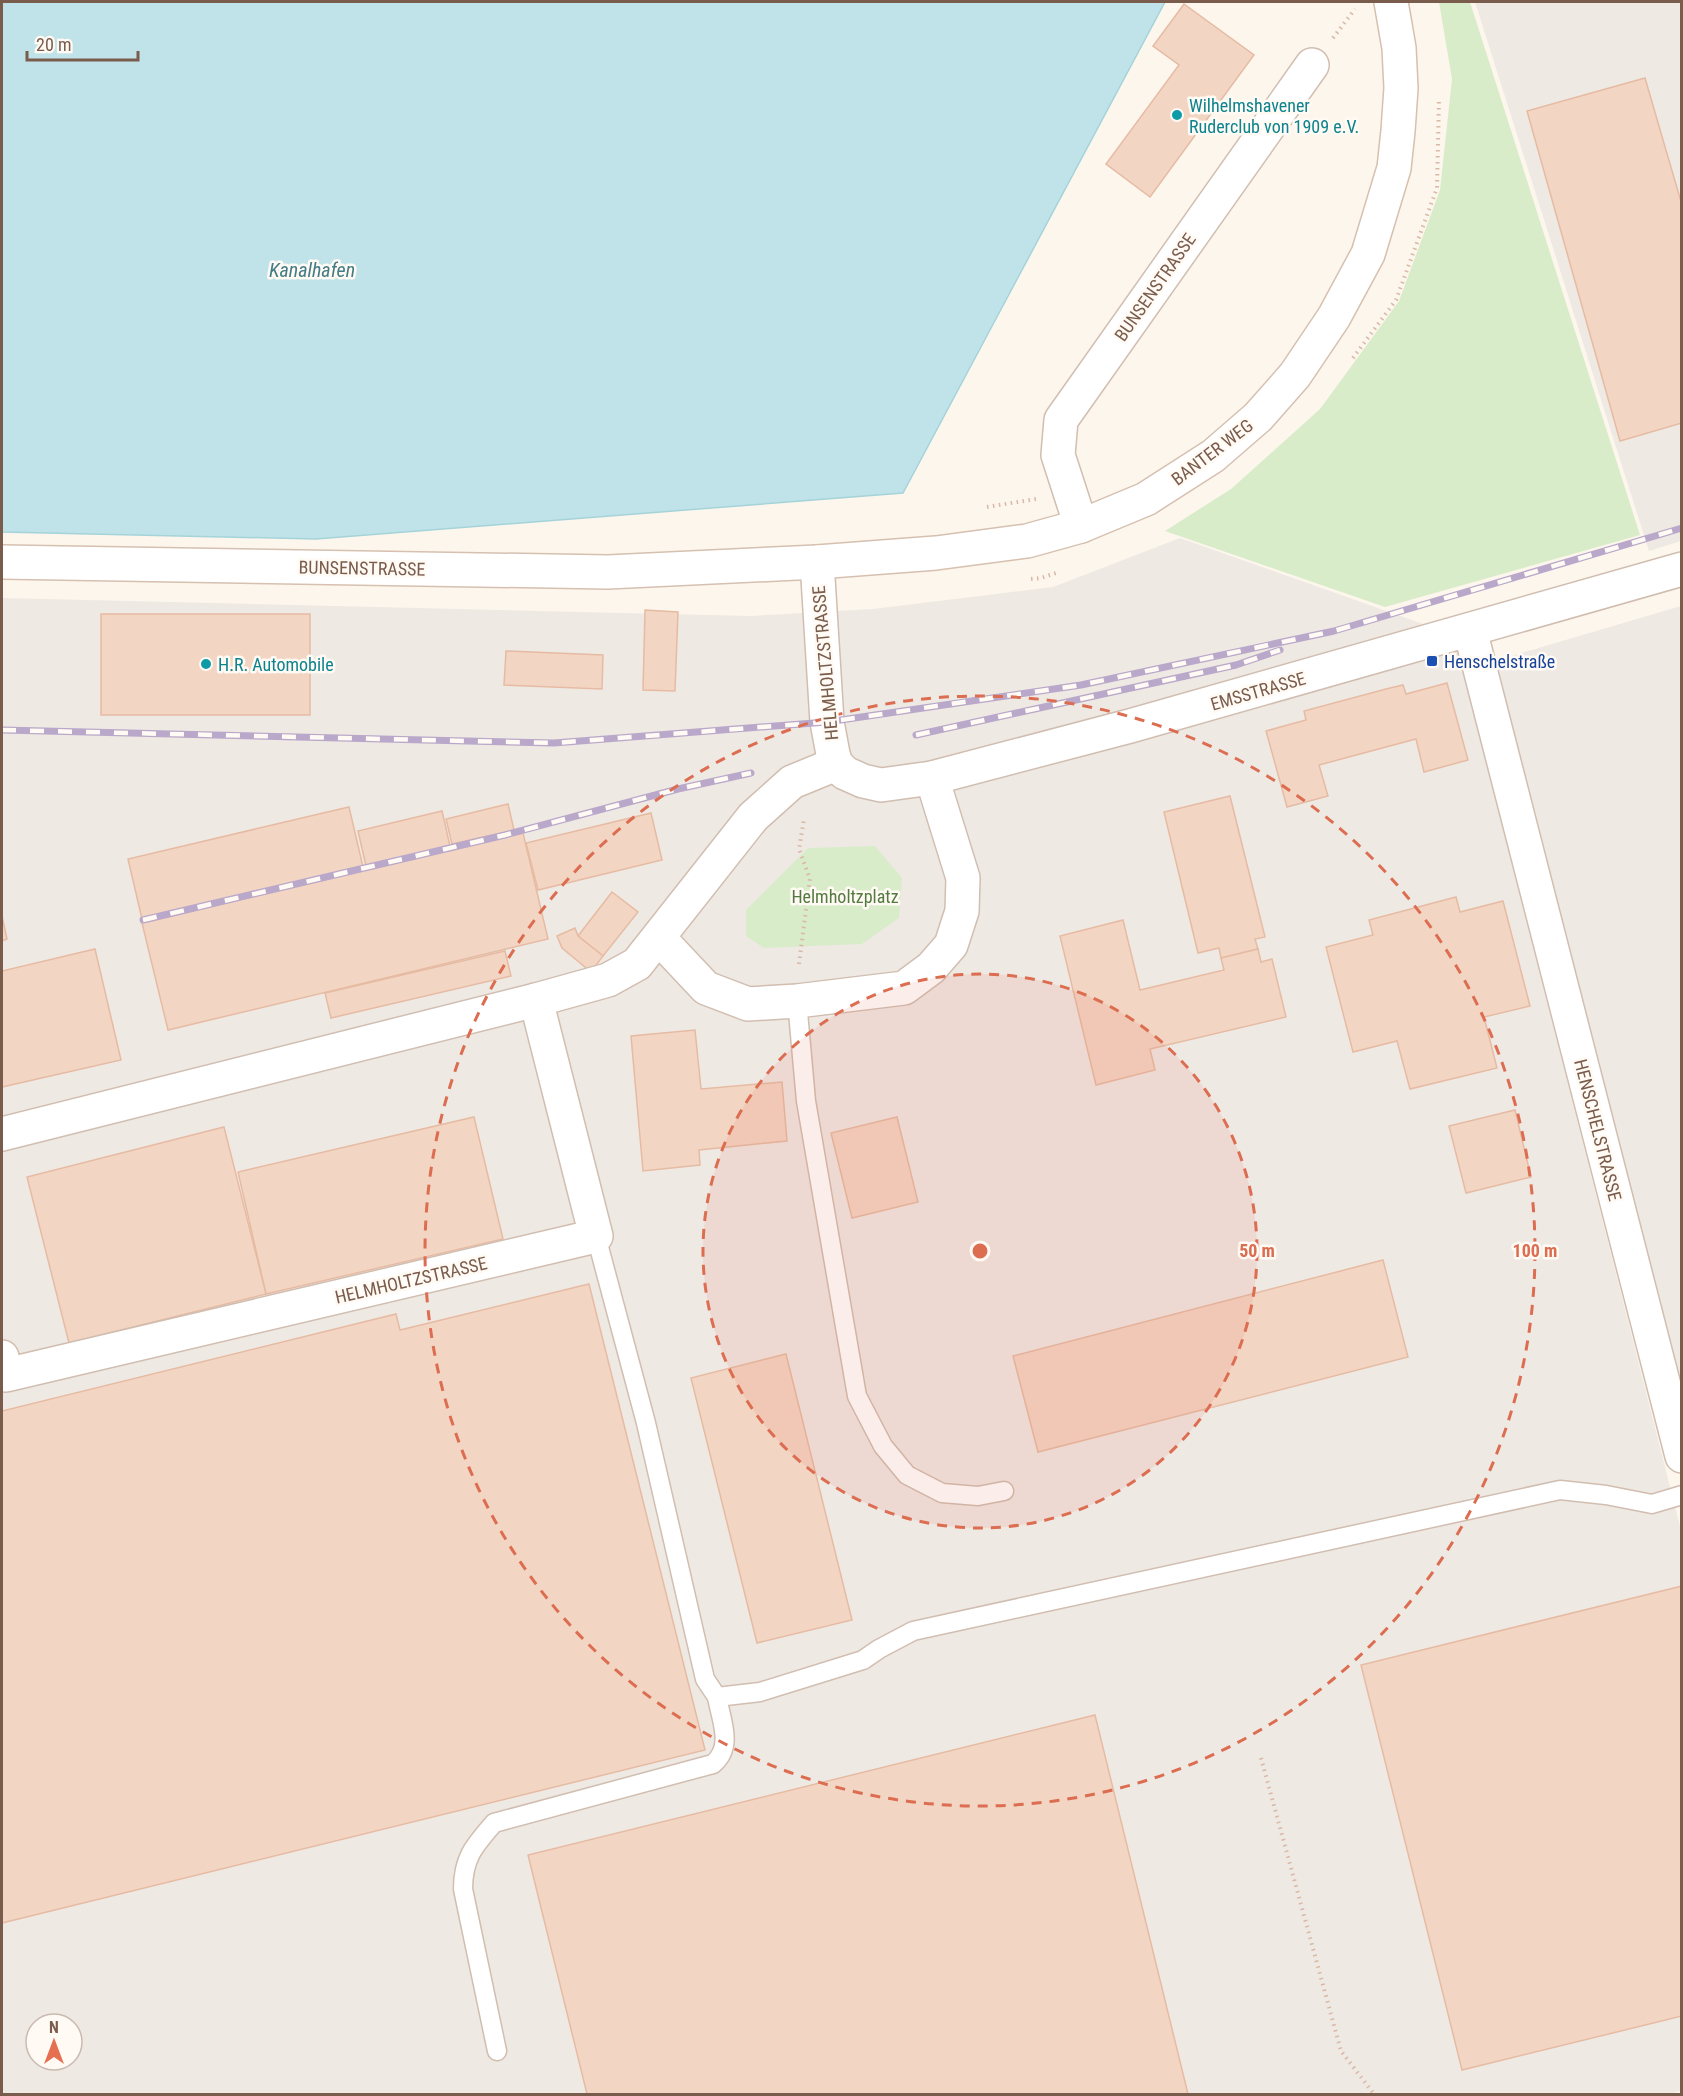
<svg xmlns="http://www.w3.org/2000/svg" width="1683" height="2096" viewBox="0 0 1683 2096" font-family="'Roboto Condensed',sans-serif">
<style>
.industrial{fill:#efe9e4;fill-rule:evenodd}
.green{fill:#d8ecc9}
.water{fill:#bfe3e8;stroke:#a5d3da;stroke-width:1.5}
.building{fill:#f3d5c3;stroke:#e6bba3;stroke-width:1.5}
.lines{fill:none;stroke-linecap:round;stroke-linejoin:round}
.lane-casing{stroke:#d1beb0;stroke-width:21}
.street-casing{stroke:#d1beb0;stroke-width:36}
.secondary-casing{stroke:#d6c0b0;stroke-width:36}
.path{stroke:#d9b8a5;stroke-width:4;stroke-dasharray:1.5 4.5;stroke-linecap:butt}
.lane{stroke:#fff;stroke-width:18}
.street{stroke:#fff;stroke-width:33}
.secondary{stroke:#fff;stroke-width:33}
.rail-casing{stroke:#b9a8c9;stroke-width:7}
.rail{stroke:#fffaf3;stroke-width:4.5;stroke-dasharray:14;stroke-linecap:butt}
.ring{fill:none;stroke:#dc6d51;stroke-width:3;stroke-dasharray:10 8}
.culture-dot{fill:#0f9aa8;stroke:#fffaf3;stroke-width:2}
.transit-dot{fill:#1a4fb4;stroke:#fffaf3;stroke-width:2}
.labels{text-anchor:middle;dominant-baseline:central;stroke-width:5;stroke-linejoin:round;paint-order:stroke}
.culture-label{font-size:18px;fill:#0d838f;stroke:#fffaf3;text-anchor:start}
.street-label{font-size:18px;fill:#7a5c4d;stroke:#fffaf3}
.transit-label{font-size:18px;fill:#164399;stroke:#fffaf3;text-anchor:start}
.park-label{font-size:18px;fill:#537a41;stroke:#fffaf3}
.water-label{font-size:20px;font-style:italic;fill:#437c86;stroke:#fffaf3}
.centre{fill:#dc6d51;stroke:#fffaf3;stroke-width:3}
.ring-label{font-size:18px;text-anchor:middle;font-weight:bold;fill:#dc6d51;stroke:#fffaf3;stroke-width:5;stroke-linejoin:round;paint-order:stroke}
</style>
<rect width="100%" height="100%" fill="#fdf6ec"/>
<g class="industrial">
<path d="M1475,2h206v539l-32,10z"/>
<path d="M1180,538l274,97 227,895v561l-12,3h-1667v-1496l749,18 122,-7 180,-22zM36,2024h36v36h-36z"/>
<path d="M1681,606v777l-187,-722z"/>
</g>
<g class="green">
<path d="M1439,2h31l170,533 -255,72 -220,-76 66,-42 89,-80 79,-108 41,-111 12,-111z"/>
<path d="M875,846l27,32 -3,40 -37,26 -98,4 -18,-12v-26l62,-62z"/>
</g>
<path class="water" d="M2,2h1163l-262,491 -587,46 -314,-7z"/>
<g class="building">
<path d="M1184,4l70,51 -104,142 -44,-33 73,-99 -26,-19z"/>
<path d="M1645,78l37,127v218l-62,18 -93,-330z"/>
<path d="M645,610l33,2 -3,79 -32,-1z"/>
<rect x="101" y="614" width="209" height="101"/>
<path d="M506,651l97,4 -1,34 -98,-4z"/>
<path d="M1447,683l21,77 -44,12 -8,-33 -97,26 9,31 -41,11 -21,-76 40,-11 -2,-9 82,-22 17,-4 3,9z"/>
<path d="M1230,796l35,141 -10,2 3,10 -37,9 -2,-10 -21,5 -34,-141z"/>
<path d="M508,804l6,26 -62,14 -6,-25z"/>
<path d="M349,807l14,60 -221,52 -14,-60z"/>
<path d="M442,811l8,35 -84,20 -8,-35z"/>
<path d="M651,813l11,47 -124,30 -12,-47z"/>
<path d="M523,833l25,106 -380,91 -26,-107z"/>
<path d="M612,892l26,20 -35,44 -25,-20z"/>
<path d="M1456,897l4,15 43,-11 27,105 -46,11 13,51 -87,21 -13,-48 -44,11 -27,-105 47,-12 -4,-15z"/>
<path d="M2,916l5,23 -5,2z"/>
<path d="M1123,920l17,70 84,-20 -3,-12 37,-9 3,13 11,-3 14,58 -136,32 5,21 -59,15 -36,-149z"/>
<path d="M575,928l3,8 25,20 -12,16 -29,-24 -5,-12z"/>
<path d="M95,949l26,111 -119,27v-116z"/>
<path d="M505,951l6,25 -180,42 -6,-25z"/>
<path d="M695,1030l6,59 81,-7 5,59 -88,9 1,15 -57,6 -12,-135z"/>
<path d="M1515,1110l16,67 -65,16 -17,-67z"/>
<path d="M474,1117l29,122 -237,55 -28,-122z"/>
<path d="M897,1117l21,85 -66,16 -21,-85z"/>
<path d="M224,1127l42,167 -197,49 -42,-166z"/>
<path d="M1383,1260l25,97 -370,95 -25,-96z"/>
<path d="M589,1284l116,466 -703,173v-512l394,-97 4,16z"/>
<path d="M786,1354l66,266 -95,23 -66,-265z"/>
<path d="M1682,1586v430l-220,54 -101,-405z"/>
<path d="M1095,1715l93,379h-601l-59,-239z"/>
</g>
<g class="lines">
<defs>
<g id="lane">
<path d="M797,1001l9,100 51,295 26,50 24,29 35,18 36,3 26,-5"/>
<path d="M596,1236l50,187 59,256 12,18 43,-5 103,-32 16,-11 34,-18 647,-141 46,5 46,9 30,-9"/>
<path d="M497,2051l-34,-162c0,-31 11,-43 31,-66l219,-59c21,-17 8,-44 4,-67"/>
</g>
<g id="street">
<path d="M1081,526l-23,-71 3,-35 251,-355"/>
<path d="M817,562l10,160 6,32 3,10 9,9 18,8 18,4 51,-7 198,-52 552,-157"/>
<path d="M1470,630l212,826"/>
<path d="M659,938l47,50 42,16 49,-3 107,-13 27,-20 20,-23 11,-34 1,-33 -31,-100"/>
<path d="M2,1134l534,-134 72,-20 29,-16 116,-147 39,-35 44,-18"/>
<path d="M2,1357l4,18 590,-139 -60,-236"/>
</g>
<path id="secondary" d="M2,562l606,10 209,-10 119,-9 91,-12 54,-15 65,-27 67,-43 45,-39 37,-42 39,-58 34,-63 26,-86 4,-37 3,-43 -2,-40 -8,-46"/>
</defs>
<use href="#lane" class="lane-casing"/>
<use href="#street" class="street-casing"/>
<use href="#secondary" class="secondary-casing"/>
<g class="path">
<path d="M1333,38l22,-29"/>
<path d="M1353,358l43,-58 41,-112 2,-89"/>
<path d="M987,507l49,-8"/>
<path d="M1031,579l10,-1 18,-6"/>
<path d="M799,964l11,-85 -11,-30 5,-30"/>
<path d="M1261,1758l80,293 33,43"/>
</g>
<use href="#lane" class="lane"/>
<use href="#street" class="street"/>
<use href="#secondary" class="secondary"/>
<defs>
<g id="rail">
<path d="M2,730l552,13 273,-21 254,-37 253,-54 348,-103"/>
<path d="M916,735l320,-70 44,-15"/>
<path d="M143,920l362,-85 173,-46 73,-16"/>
</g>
</defs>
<use href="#rail" class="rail-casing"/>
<use href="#rail" class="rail"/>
</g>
<circle cx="980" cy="1251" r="277" fill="#dc6d51" fill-opacity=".12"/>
<g class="ring">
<circle cx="980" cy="1251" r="277"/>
<circle cx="980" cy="1251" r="555"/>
</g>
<g class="culture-dot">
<circle cx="1177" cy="115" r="6"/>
<circle cx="206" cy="664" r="6"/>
</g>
<rect class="transit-dot" x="1426" y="655" width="12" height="12" rx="3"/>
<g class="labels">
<g class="culture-label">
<text x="1189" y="105">Wilhelmshavener<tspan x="1189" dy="21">Ruderclub von 1909 e.V.</tspan></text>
<text x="218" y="664">H.R. Automobile</text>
</g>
<g class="street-label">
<text transform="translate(1155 287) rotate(-55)">BUNSENSTRASSE</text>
<text transform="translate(1212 452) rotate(-37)">BANTER WEG</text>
<text transform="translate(362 568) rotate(1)">BUNSENSTRASSE</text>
<text transform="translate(825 663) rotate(-95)">HELMHOLTZSTRASSE</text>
<text transform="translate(1258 691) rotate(-16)">EMSSTRASSE</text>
<text transform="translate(1598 1130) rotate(76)">HENSCHELSTRASSE</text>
<text transform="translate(411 1280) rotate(-13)">HELMHOLTZSTRASSE</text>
</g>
<g class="transit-label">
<text x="1444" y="661">Henschelstraße</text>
</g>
<g class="park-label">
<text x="845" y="896">Helmholtzplatz</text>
</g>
<g class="water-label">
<text x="312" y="270">Kanalhafen</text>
</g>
</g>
<circle cx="980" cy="1251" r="9" class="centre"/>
<g class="ring-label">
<text x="1257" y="1257">50 m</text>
<text x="1535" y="1257">100 m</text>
</g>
<rect width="1683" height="2096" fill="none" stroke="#7a5c4d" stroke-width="6"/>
<g transform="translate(54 2042)"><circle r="28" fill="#fffaf3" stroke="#cabbb1" stroke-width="1.5"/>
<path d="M0-4.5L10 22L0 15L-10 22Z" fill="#e76f51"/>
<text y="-9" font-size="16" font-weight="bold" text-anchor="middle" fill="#7a5c4d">N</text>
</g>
<path d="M27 51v9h111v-9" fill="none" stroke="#7a5c4d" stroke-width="3"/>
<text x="36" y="51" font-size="18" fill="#7a5c4d" stroke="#fffaf3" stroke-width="4.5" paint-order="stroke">20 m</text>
</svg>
